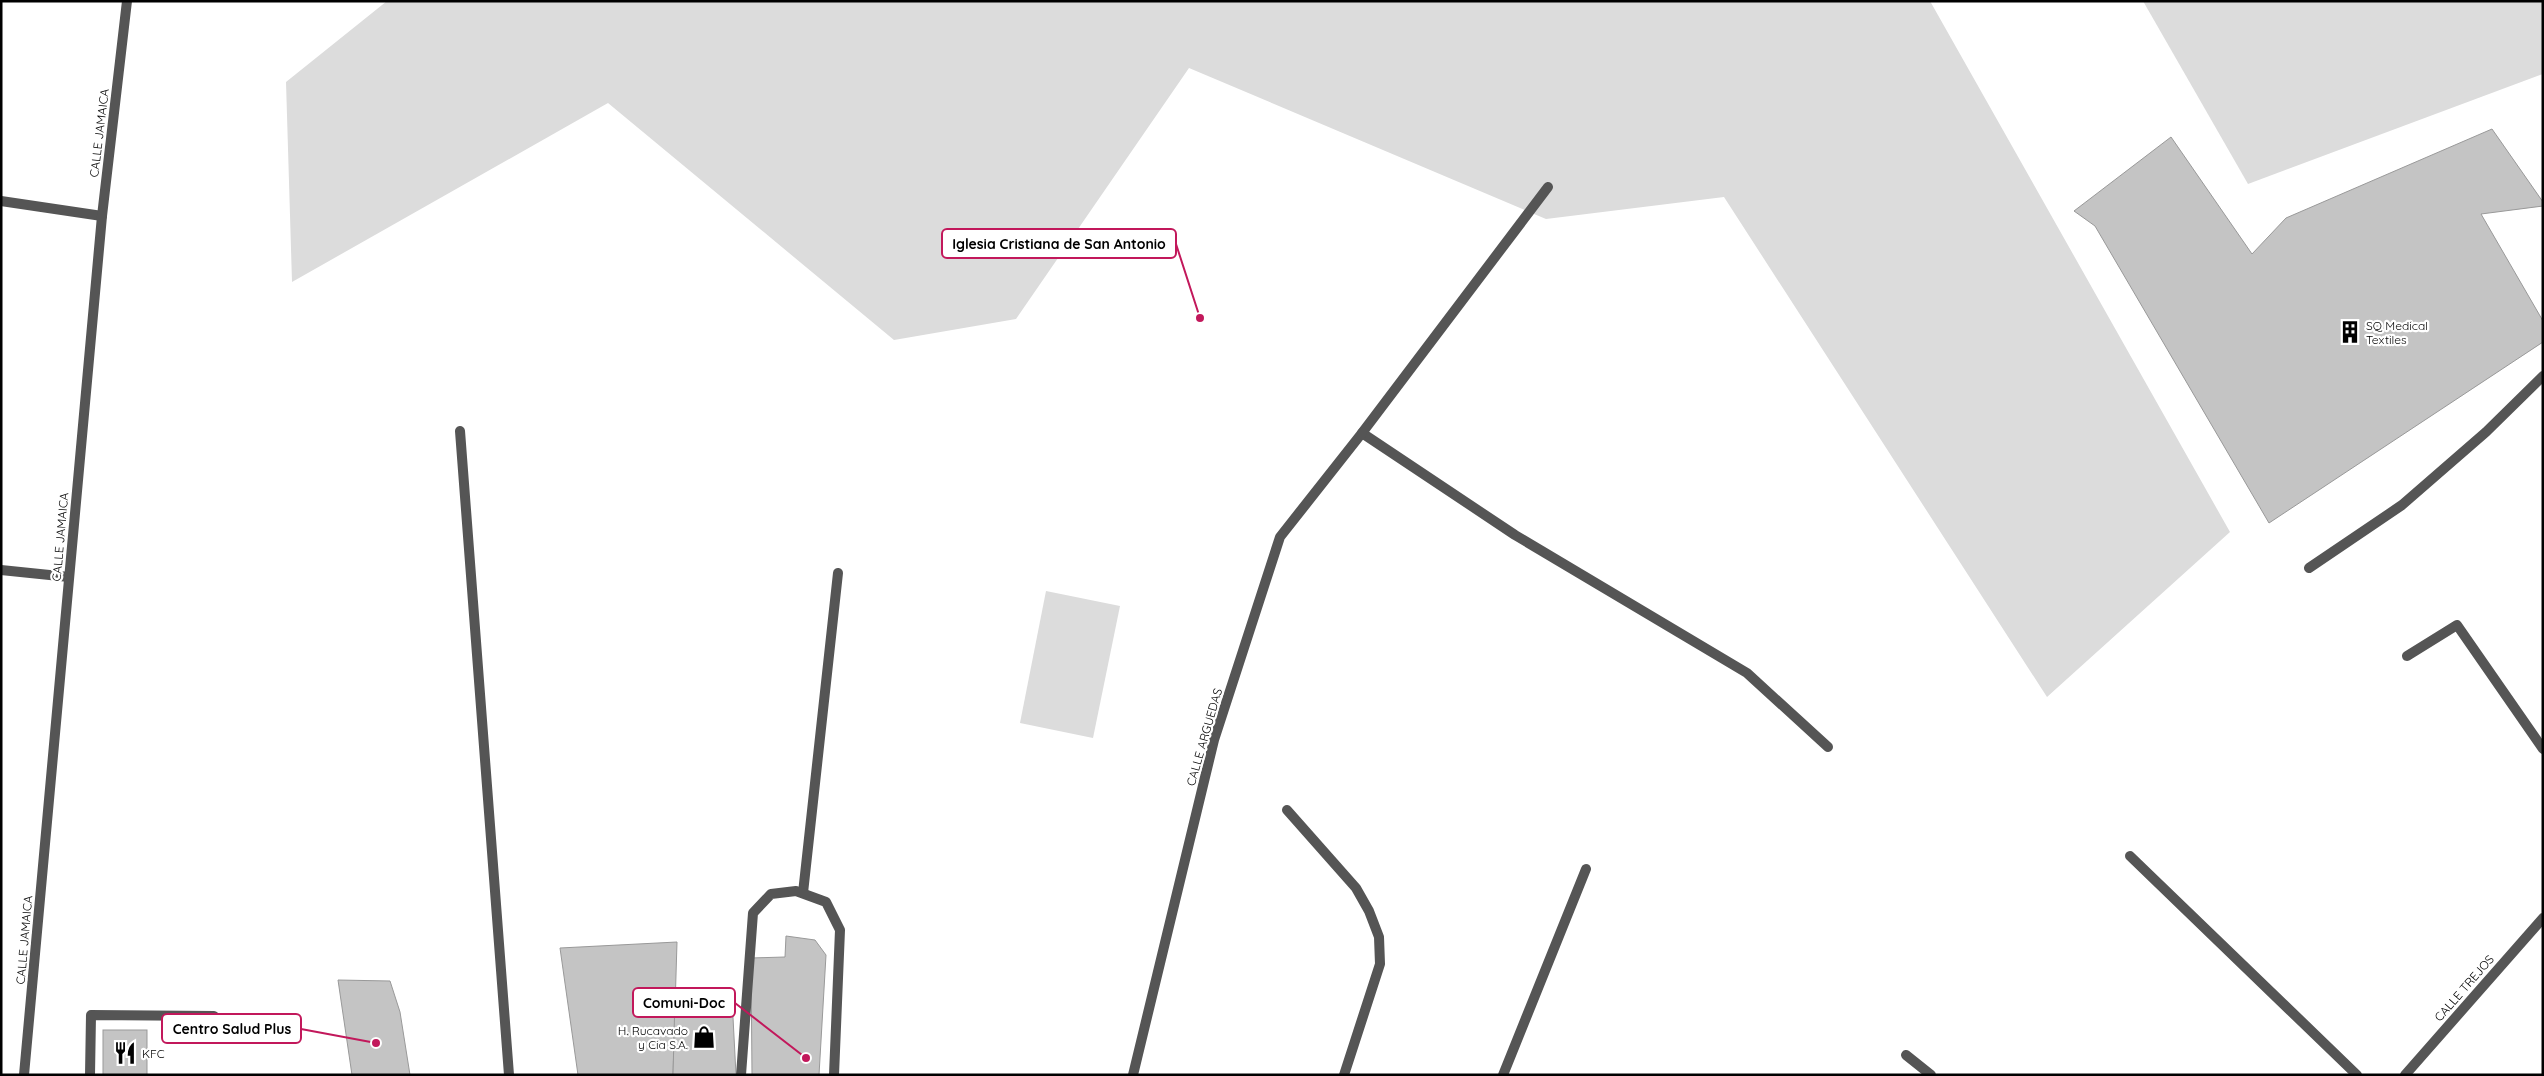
<svg xmlns="http://www.w3.org/2000/svg" width="2544" height="1076" viewBox="0 0 2544 1076" font-family="Quicksand,sans-serif">
<style>
.green{fill:#dcdcdc}
.building{fill:#c4c4c4;stroke:#999}
.lines{fill:none;stroke-linecap:round;stroke-linejoin:round}
.lane{stroke:#555;stroke-width:10}
.street{stroke:#555;stroke-width:10}
.labels{text-anchor:middle;dominant-baseline:central;stroke-width:4.5;stroke-linejoin:round;paint-order:stroke}
.street-label{font-size:12px;fill:#000;stroke:#fff}
.poi-label{font-size:12px;fill:#000;stroke:#fff;text-anchor:start}
.leader{fill:none;stroke:#c2185b;stroke-width:2}
.callout-dot{fill:#c2185b;stroke:#fff;stroke-width:2}
.callout{fill:#fff;stroke:#c2185b;stroke-width:2}
.callout-label{font-size:14px;text-anchor:middle;font-weight:bold;fill:#000}
</style>
<rect width="100%" height="100%" fill="#fff"/>
<g class="green">
<path d="M387,1h1543l300,531 -183,165 -323,-500 -178,22 -357,-151 -173,251 -122,21 -286,-237 -316,179 -6,-200z"/>
<path d="M2143,1h400v73l-295,110z"/>
<path d="M1046,591l74,15 -27,132 -73,-15z"/>
</g>
<g class="building">
<path d="M2492,129l51,73v4l-62,8 62,107v21l-274,181 -174,-297 -21,-15 97,-74 81,117 34,-36z"/>
<path d="M786,936l29,4 11,15 -7,120h-67l-1,-117 34,-1z"/>
<path d="M677,942l-4,133h-95l-18,-127z"/>
<path d="M338,980l52,1 10,31 10,63h-58z"/>
<path d="M675,997l57,1 4,77h-63z"/>
<rect x="103" y="1030" width="44" height="45"/>
</g>
<g class="lines">
<g class="lane">
<path d="M1548,187l-186,246 153,102 232,138 81,74"/>
<path d="M2309,568l93,-63 84,-73 57,-56"/>
<path d="M2407,656l50,-31 86,124"/>
<path d="M1287,810l69,78 13,23 10,26 1,27 -36,111"/>
<path d="M2130,856l227,219"/>
<path d="M803,893l35,-320"/>
<path d="M90,1075l1,-60 123,1"/>
<path d="M741,1075l12,-162 18,-19 25,-3 30,11 14,28 -6,145"/>
<path d="M1503,1075l83,-206"/>
</g>
<g class="street">
<path d="M1,201l101,15"/>
<path d="M460,431l49,644"/>
<path d="M1,570l68,7"/>
<path d="M1906,1055l25,20"/>
<path d="M24,1075l78,-859 25,-215"/>
<path d="M1133,1075l81,-335 66,-203 82,-104"/>
<path d="M2405,1075l138,-157"/>
</g>
</g>
<defs>
<symbol id="building-bare" viewBox="-9 -9 18 18"><path d="M-4-6H4V6H1V3H-1V6H-4ZM-2.5-4.3h1.7v1.8h-1.7ZM.8-4.3h1.7v1.8H.8ZM-2.5-1h1.7V.8h-1.7ZM.8-1h1.7V.8H.8Z" fill="#000" stroke="#fff" stroke-width="2.5" paint-order="stroke"/></symbol>
<symbol id="shop-bare" viewBox="-9 -9 18 18"><path d="M-5-2.5h2.3a2.7 3.5 0 0 1 5.4 0H5L5.5 6h-11ZM-1.5-2.5h3a1.5 2.3 0 0 0-3 0Z" fill="#000" stroke="#fff" stroke-width="2.5" paint-order="stroke"/></symbol>
<symbol id="restaurant-bare" viewBox="-9 -9 18 18"><path d="M-5-6h1v4h1v-4h1v4h1v-4h1v5L-1.5 .5V6h-2V.5L-5-1ZM5-6V6H3V1.5H1.5Q1.5-4 5-6Z" fill="#000" stroke="#fff" stroke-width="2.5" paint-order="stroke"/></symbol>
</defs>
<g fill-rule="evenodd">
<use href="#building-bare" x="2334" y="316" width="32" height="32"/>
<use href="#shop-bare" x="688" y="1021" width="32" height="32"/>
<use href="#restaurant-bare" x="109" y="1037" width="32" height="32"/>
</g>
<g class="labels">
<g class="street-label">
<text transform="translate(99 133) rotate(-83)">CALLE JAMAICA</text>
<text transform="translate(60 537) rotate(-85)">CALLE JAMAICA</text>
<text transform="translate(1204 737) rotate(-74)">CALLE ARGUEDAS</text>
<text transform="translate(24 940) rotate(-85)">CALLE JAMAICA</text>
<text transform="translate(2464 988) rotate(-49)">CALLE TREJOS</text>
</g>
<g class="poi-label">
<text x="2366" y="325">SQ Medical<tspan x="2366" dy="14">Textiles</tspan></text>
<text x="688" y="1030" text-anchor="end">H. Rucavado<tspan x="688" dy="14">y Cia S.A.</tspan></text>
<text x="142" y="1053">KFC</text>
</g>
</g>
<path class="leader" d="M1200 318L1176 244M806 1058L735 1003M376 1043L301 1029"/>
<g class="callout-dot">
<circle cx="1200" cy="318" r="5"/>
<circle cx="806" cy="1058" r="5"/>
<circle cx="376" cy="1043" r="5"/>
</g>
<g class="callout">
<rect x="942" y="229" width="234" height="29" rx="5"/>
<rect x="633" y="988" width="102" height="29" rx="5"/>
<rect x="162" y="1014" width="139" height="29" rx="5"/>
</g>
<g class="callout-label">
<text x="1059" y="249">Iglesia Cristiana de San Antonio</text>
<text x="684" y="1008">Comuni-Doc</text>
<text x="232" y="1034">Centro Salud Plus</text>
</g>
<rect width="2544" height="1076" fill="none" stroke="#000000" stroke-width="5"/>
</svg>
